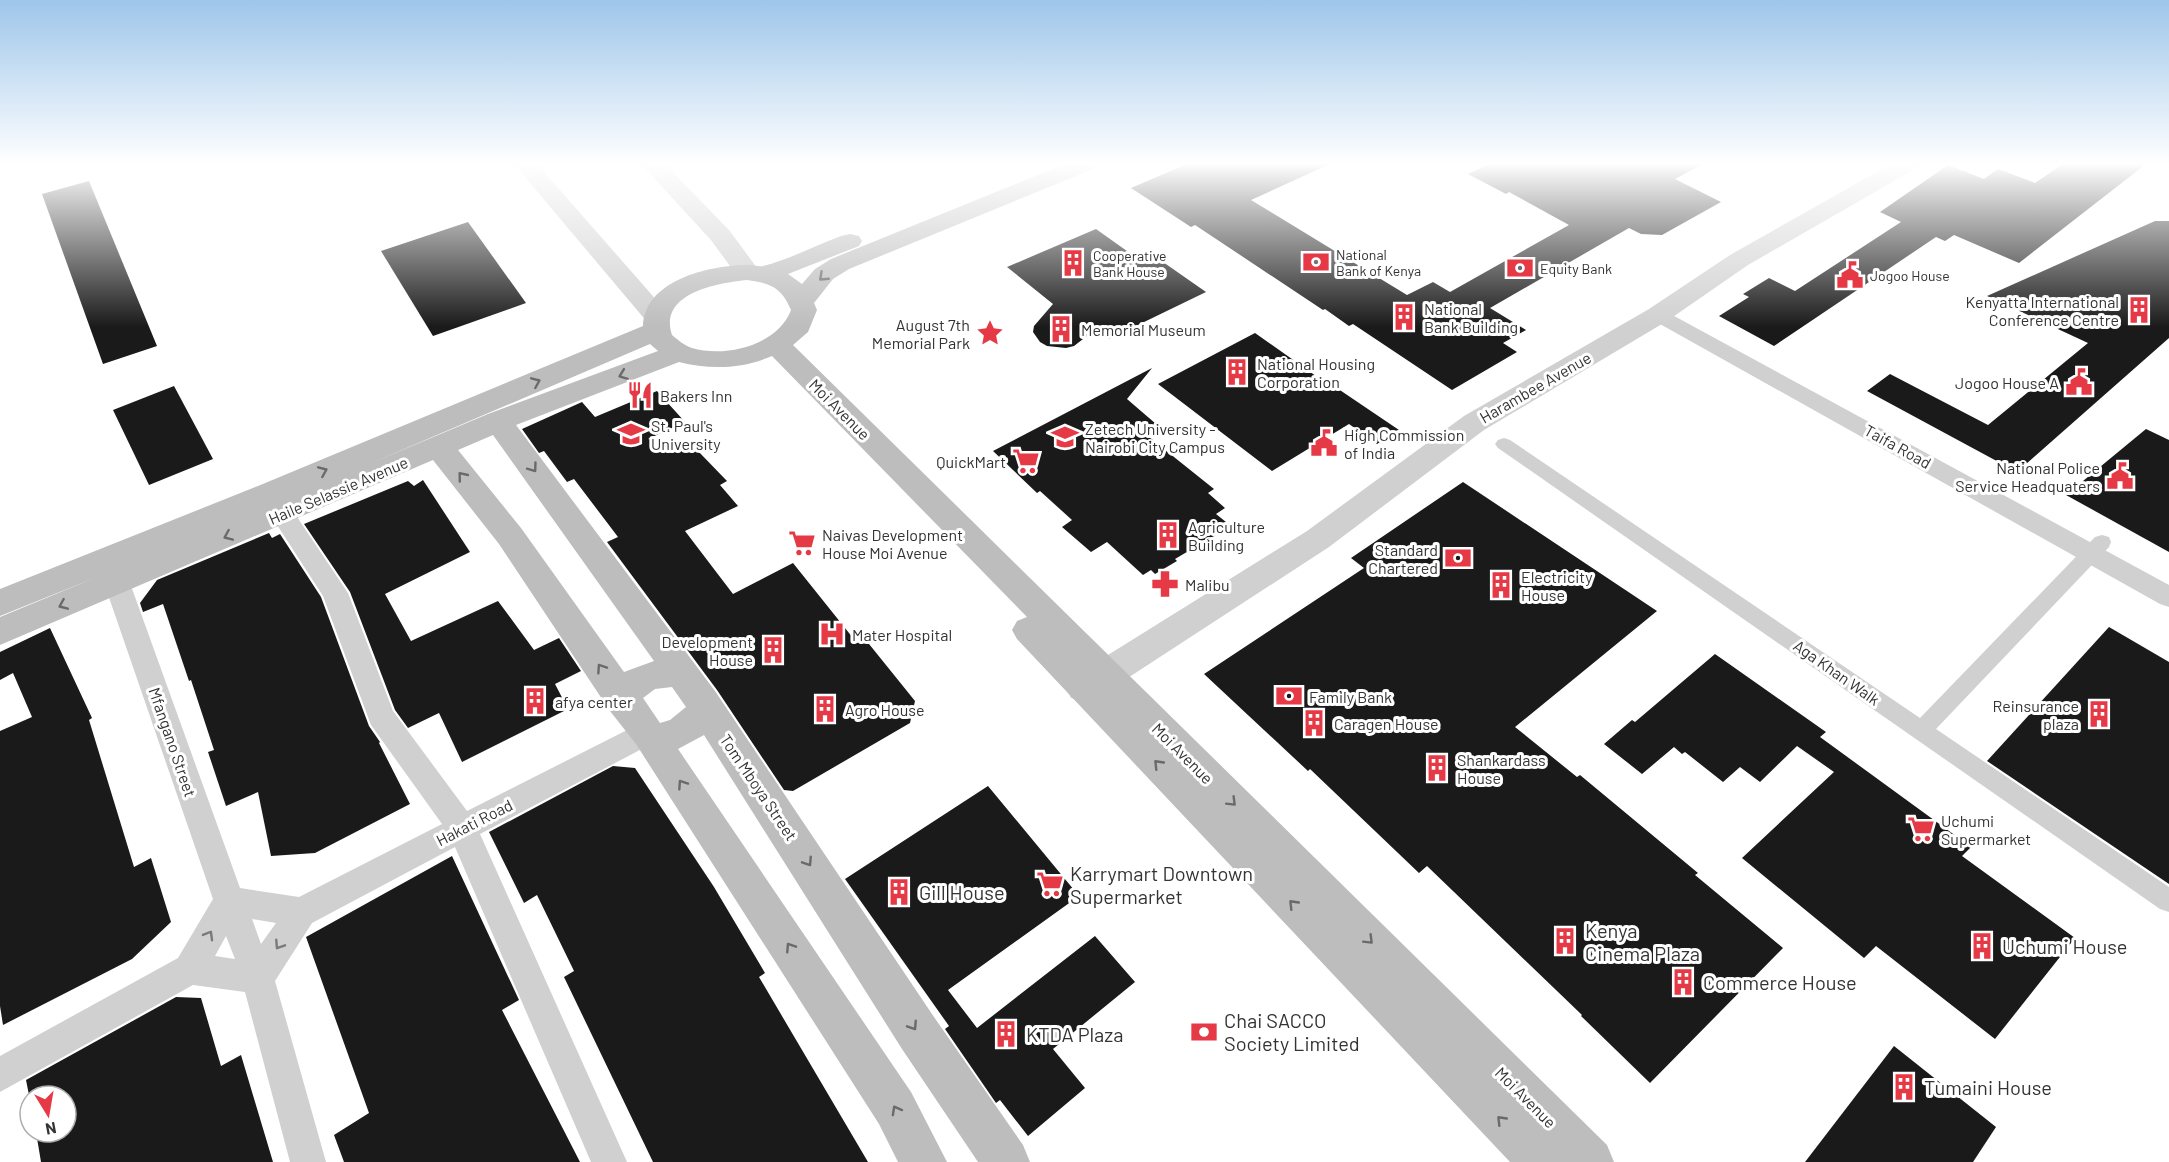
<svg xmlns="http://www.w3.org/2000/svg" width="2169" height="1162" viewBox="0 0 2169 1162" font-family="Barlow,sans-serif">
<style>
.building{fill:#1a1a1a}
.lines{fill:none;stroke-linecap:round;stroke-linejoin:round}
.pedestrian{fill:#d0d0d0;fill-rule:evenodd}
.minor{fill:#d0d0d0;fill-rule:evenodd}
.tertiary{fill:#d0d0d0;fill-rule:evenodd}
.secondary{fill:#bdbdbd;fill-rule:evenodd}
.oneway{stroke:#6a6a6a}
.oneway2{stroke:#7a7a7a}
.labels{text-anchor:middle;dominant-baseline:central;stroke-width:6;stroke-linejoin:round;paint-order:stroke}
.far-poi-label{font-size:14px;fill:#333;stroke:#fff;text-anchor:start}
.poi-label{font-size:16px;fill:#333;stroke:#fff;text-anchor:start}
.street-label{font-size:16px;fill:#333;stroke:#fff}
.near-poi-label{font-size:20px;fill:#333;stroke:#fff;text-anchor:start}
</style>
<rect width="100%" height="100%" fill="#fff"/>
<g class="building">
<path d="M1187,164h143l-79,36 156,95 26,-13 17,10 119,-67 -60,-33 -3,2 -38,-20 21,-10h214l-28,15 46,23 -59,33 -21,-1 -12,-6 -139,80 36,22 -23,13 14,9 -65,38 -99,-66 -4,2 -24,-17 -2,1 -128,-85 -4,2 -60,-39z"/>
<path d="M2063,164h83l-127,99 -65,-28 -9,6 -9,-4 -162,109 -55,-30 30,-19 -6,-3 26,-16 26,13 106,-69 -21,-10 68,-47 36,14 14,-10 37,14z"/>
<path d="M89,181l68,165 -54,18 -61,-170z"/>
<path d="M2155,221h14v117l-152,134 -150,-81 23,-17 98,51 100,-82 -101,-47z"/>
<path d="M468,222l58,81 -93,33 -52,-85z"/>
<path d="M1096,229l45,32 12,-6 53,37 -97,47 -13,-10 -22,17 -8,2 -19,-2 -7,-4 -7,-10 1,-6 19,-22 -46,-37z"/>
<path d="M1255,333l68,48 2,-1 74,50 -22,14 -28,-20 -77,47 -114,-87z"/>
<path d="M1152,368l-25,31 36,31 -14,7 65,52 -6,4 17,15 -9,6 15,12 -56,33 2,2 -22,13 -4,-4 -8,5 -36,-33 -16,10 -29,-25 10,-7 -32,-29 -3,2 -44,-42z"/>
<path d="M174,386l39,73 -64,26 -36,-75z"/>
<path d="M657,391l28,31 -37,17 48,10 31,32 -7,4 18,21 -53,25 48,63 60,-31 64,80 8,-4 50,62 -5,22 -117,68 -9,-1 -67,-100 -110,-148 11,-5 -44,-58 -7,3 -23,-31 -5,2 -17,-24 60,-27 13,15z"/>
<path d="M2146,429l23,11v112l-103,-57z"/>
<path d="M423,480l47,72 -85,42 26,47 87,-40 36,49 25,-12 22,33 -26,13 13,25 -106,53 -23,-49 -31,15 -13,-18 -45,-118 -46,-68 104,-43 6,5z"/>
<path d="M1463,482l194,129 -142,116 62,50 3,-2 118,98 -3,2 88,73 -133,135 -69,-67 1,-1 -155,-149 -8,7 -109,-104 -2,2 -104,-97 160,-106 -13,-10z"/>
<path d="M269,533l3,5 8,-4 41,63 48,129 11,16 -1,1 31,61 -95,49 -44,3 -13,-64 -32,14 -18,-54 6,-2 -23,-70 -2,1 -26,-77 -20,8 -3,-9 17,-23z"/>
<path d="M2109,627l60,35v222l-182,-123z"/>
<path d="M50,628l42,90 -3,2 45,147 17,-9 20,64 -39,37 -129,66 -3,-19v-275l32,-14 -19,-44 -13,7v-28z"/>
<path d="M1715,654l111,78 -6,5 151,110 -9,9 113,82 -80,101 -119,-93 -12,12 -122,-100 92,-86 -37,-26 -37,36 -20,-15 -17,15 -38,-30 -3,2 -8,-7 -32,27 -38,-30 28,-24 3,2z"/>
<path d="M613,766l22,2 79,119 51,86 -6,4 109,185h-215l-89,-185 10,-6 -37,-76 -13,8 -35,-71z"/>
<path d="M988,786l91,110 -131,94 29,38 118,-92 40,46 -82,67 32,39 -57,48 -28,-36 -4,3 -51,-74 4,-3 -104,-147z"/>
<path d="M452,856l67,144 -17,10 78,152h-236l-10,-27 35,-22 -63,-176z"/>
<path d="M176,997l25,1 20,68 20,-11 32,107h-232l-5,-30h30v-36h-36v4l-4,-20z"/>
<path d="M1894,1046l102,81 -23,35h-168z"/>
</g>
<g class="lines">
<path class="pedestrian" d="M1504,438l6,2 410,278 175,-181 7,-2 7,2 2,5 -2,5 -173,182 233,158v25l-9,-3 -662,-461 -3,-4 3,-4z"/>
<g class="minor">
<path d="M1658,309l7,2 504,274v22l-9,-3 -509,-285 -3,-4 3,-4z"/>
<path d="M282,505l9,3 57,85 45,118 74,100 170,-86 10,-4 10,4 4,8 -4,8 -177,93 147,328h-36l-136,-315 -143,76 -37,58 51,181h-36l-45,-170 -52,-7 -193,107v-36l178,-98 35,-59 -109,-316 4,-7 9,-3 9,3 4,7 110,305 59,9 143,-73 -71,-99 -48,-129 -53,-82 3,-6zM252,919l24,4 -15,21zM226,936l9,23 -20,-3z"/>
</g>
<g class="tertiary">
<path d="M514,164h23l129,147 4,6 -4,6 -9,2 -9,-2z"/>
<path d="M641,164h24l64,66 31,42 -4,5 -9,3 -9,-3 -27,-37z"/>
<path d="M1891,164h27l-3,5 -167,96 -81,56 -183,109 -155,117 -232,151 -13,4 -13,-4 -5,-10 5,-10 236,-147 157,-115 185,-107 81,-54z"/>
</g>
<path class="secondary" d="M1065,164h31l-3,5 -244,100 -16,10 -19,24 3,7 -9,22 -15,13 814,800 7,17h-104l-493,-523 -5,-9 5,-9 10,-4 -255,-261c-30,13 -62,14 -93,6l-163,63 199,266 219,326 89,128 7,17h-52l-76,-113 -198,-314 -26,14 233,343 36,70h-49l-19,-38 -243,-380 -26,-33 -111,-167 -66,-84 -433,185v-28l97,-40 -97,39v-27l258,-103 385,-160c2,-46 65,-60 102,-61 6,-1 13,2 18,1 25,-6 54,-21 78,-30l9,-2 9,2 3,5 -3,5 -71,28 14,10 13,-15 16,-10zM747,280c24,3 35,8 44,30 -13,35 -65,48 -99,38 -7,-2 -14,-8 -20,-13 -14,-42 46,-52 75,-55zM650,344l8,7 -170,63 -119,50zM493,435l161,226 -30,11 -103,-144 -63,-78zM672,687l14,20 -16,13 -10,3 -17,-25 12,-9z"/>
</g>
<defs><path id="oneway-chevron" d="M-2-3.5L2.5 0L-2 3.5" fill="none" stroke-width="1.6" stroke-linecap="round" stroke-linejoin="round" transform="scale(1.5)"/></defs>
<g class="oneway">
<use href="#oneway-chevron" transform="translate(823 277) rotate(137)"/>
<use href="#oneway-chevron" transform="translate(623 375) rotate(159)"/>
<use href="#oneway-chevron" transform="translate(536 382) rotate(-23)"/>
<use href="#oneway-chevron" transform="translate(533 468) rotate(54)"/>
<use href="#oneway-chevron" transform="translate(323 471) rotate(-23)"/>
<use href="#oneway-chevron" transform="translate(462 476) rotate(-129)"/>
<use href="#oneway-chevron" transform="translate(228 536) rotate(157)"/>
<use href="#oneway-chevron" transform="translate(63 605) rotate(157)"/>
<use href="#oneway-chevron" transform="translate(601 668) rotate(-124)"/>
<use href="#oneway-chevron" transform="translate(1158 764) rotate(-134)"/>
<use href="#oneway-chevron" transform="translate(682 784) rotate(-124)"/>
<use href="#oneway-chevron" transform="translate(1232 802) rotate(45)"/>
<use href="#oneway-chevron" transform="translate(808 862) rotate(57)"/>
<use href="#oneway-chevron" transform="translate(1293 904) rotate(-134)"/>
<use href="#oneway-chevron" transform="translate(1369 940) rotate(45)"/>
<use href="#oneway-chevron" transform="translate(790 947) rotate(-123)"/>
<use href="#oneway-chevron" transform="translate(913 1026) rotate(57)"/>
<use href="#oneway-chevron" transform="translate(896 1110) rotate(-119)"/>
<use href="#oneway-chevron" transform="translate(1501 1120) rotate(-134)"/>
</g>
<g class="oneway2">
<use href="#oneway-chevron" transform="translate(209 935) rotate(-60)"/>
<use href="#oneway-chevron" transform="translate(279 945) rotate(123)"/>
</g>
<linearGradient id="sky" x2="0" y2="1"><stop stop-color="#9ec6ea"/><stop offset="0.5" stop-color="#fff"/><stop offset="1" stop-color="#fff" stop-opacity="0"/></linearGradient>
<rect width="2169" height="327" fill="url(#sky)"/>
<defs>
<symbol id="bank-bare" viewBox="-9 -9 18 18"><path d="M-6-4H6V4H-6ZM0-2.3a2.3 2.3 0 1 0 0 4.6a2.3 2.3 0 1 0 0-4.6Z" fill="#e63946" stroke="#fff" stroke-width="2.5" paint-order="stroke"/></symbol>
<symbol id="building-bare" viewBox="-9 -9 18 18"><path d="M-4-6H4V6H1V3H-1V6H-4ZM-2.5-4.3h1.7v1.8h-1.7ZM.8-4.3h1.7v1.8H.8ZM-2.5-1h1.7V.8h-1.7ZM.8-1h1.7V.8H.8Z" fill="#e63946" stroke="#fff" stroke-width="2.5" paint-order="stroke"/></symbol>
<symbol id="civic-bare" viewBox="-9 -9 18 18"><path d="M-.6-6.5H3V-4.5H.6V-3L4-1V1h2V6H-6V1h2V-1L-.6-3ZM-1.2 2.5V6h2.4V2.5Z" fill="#e63946" stroke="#fff" stroke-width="2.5" paint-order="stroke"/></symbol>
<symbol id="sight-bare" viewBox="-9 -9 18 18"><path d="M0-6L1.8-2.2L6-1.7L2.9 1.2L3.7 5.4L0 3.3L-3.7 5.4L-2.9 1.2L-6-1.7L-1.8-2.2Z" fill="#e63946" stroke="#fff" stroke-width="2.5" paint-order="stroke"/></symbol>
<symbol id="restaurant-bare" viewBox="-9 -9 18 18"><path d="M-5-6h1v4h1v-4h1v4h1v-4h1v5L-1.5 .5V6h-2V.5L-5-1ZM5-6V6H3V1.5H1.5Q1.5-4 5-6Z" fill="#e63946" stroke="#fff" stroke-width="2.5" paint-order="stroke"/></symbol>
<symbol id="university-bare" viewBox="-9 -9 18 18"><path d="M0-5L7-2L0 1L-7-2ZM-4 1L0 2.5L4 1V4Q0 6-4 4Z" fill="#e63946" stroke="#fff" stroke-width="2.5" paint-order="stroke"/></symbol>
<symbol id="supermarket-bare" viewBox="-9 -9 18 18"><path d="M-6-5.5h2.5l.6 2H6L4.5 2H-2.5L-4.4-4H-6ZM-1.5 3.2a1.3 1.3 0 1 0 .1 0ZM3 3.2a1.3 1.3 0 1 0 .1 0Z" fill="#e63946" stroke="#fff" stroke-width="2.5" paint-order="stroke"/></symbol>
<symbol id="pharmacy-bare" viewBox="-9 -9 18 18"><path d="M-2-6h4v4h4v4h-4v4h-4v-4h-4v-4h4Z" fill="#e63946" stroke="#fff" stroke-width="2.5" paint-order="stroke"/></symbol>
<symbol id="hospital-bare" viewBox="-9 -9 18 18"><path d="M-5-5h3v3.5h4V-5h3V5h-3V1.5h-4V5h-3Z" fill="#e63946" stroke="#fff" stroke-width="2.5" paint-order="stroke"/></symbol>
</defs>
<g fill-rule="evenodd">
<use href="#bank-bare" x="1297" y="243" width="38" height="38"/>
<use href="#building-bare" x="1054" y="244" width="38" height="38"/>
<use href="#bank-bare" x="1501" y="249" width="38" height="38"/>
<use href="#civic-bare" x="1831" y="256" width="38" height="38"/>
<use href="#building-bare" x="2120" y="291" width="38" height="38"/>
<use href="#building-bare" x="1385" y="298" width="38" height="38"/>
<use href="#building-bare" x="1042" y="310" width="38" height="38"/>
<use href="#sight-bare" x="971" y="314" width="38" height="38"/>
<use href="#building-bare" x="1218" y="353" width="38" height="38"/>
<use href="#civic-bare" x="2060" y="363" width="38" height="38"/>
<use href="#restaurant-bare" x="621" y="376" width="38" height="38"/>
<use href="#university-bare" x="612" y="415" width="38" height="38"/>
<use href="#university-bare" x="1046" y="418" width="38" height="38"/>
<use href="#civic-bare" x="1305" y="424" width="38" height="38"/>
<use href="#supermarket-bare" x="1007" y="442" width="38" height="38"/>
<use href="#civic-bare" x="2101" y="457" width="38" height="38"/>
<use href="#building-bare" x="1149" y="516" width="38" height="38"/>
<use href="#supermarket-bare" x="783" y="524" width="38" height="38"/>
<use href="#bank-bare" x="1439" y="539" width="38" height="38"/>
<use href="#pharmacy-bare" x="1146" y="565" width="38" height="38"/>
<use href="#building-bare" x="1482" y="566" width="38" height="38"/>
<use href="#hospital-bare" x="813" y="615" width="38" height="38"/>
<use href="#building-bare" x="754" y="631" width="38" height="38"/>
<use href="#bank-bare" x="1270" y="677" width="38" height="38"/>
<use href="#building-bare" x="516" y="682" width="38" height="38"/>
<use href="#building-bare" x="806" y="690" width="38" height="38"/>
<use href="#building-bare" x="2080" y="695" width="38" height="38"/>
<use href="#building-bare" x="1295" y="704" width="38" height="38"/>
<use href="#building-bare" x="1418" y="749" width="38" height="38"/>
<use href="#supermarket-bare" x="1902" y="810" width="38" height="38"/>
<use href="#supermarket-bare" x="1031" y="865" width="38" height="38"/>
<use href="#building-bare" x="880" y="873" width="38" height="38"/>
<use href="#building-bare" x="1546" y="922" width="38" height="38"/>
<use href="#building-bare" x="1963" y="927" width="38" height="38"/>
<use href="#building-bare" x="1664" y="963" width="38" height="38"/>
<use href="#bank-bare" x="1185" y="1013" width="38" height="38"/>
<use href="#building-bare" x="987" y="1015" width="38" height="38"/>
<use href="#building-bare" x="1885" y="1068" width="38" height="38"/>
</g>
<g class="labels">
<g class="far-poi-label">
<text x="1336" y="254">National<tspan x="1336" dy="16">Bank of Kenya</tspan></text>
<text x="1093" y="255">Cooperative<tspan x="1093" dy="16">Bank House</tspan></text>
<text x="1540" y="268">Equity Bank</text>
<text x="1870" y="275">Jogoo House</text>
</g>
<g class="poi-label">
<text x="2119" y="301" text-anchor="end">Kenyatta International<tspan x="2119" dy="18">Conference Centre</tspan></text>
<text x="1424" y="308">National<tspan x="1424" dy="18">Bank Building</tspan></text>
<text x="970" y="324" text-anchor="end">August 7th<tspan x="970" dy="18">Memorial Park</tspan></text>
<text x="1081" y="329">Memorial Museum</text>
<text x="1257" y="363">National Housing<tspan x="1257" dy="18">Corporation</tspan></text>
<text x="2059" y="382" text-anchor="end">Jogoo House A</text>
<text x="660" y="395">Bakers Inn</text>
<text x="651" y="425">St. Paul's<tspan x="651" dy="18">University</tspan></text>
<text x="1085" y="428">Zetech University -<tspan x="1085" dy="18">Nairobi City Campus</tspan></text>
<text x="1344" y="434">High Commission<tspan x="1344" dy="18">of India</tspan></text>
<text x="1006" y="461" text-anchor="end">QuickMart</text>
<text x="2100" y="467" text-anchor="end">National Police<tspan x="2100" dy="18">Service Headquaters</tspan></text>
<text x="1188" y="526">Agriculture<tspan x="1188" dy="18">Building</tspan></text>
<text x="822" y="534">Naivas Development<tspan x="822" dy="18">House Moi Avenue</tspan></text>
<text x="1438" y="549" text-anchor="end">Standard<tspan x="1438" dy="18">Chartered</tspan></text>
<text x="1521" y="576">Electricity<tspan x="1521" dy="18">House</tspan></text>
<text x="1185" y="584">Malibu</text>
<text x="852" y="634">Mater Hospital</text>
<text x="753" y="641" text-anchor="end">Development<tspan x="753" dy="18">House</tspan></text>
<text x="1309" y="696">Family Bank</text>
<text x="555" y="701">afya center</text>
<text x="2079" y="705" text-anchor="end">Reinsurance<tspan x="2079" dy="18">plaza</tspan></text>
<text x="845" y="709">Agro House</text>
<text x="1334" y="723">Caragen House</text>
<text x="1457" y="759">Shankardass<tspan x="1457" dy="18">House</tspan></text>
<text x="1941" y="820">Uchumi<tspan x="1941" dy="18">Supermarket</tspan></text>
</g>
<g class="street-label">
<text transform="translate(1535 387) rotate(-30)">Harambee Avenue</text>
<text transform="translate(840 409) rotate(45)">Moi Avenue</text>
<text transform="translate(1898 446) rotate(29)">Taifa Road</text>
<text transform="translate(338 490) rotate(-23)">Haile Selassie Avenue</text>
<text transform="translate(1837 672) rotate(35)">Aga Khan Walk</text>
<text transform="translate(173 742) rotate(71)">Mfangano Street</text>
<text transform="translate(1183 753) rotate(45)">Moi Avenue</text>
<text transform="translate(759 787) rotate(56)">Tom Mboya Street</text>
<text transform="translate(474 822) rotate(-27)">Hakati Road</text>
<text transform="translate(1526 1097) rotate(45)">Moi Avenue</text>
</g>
<g class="near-poi-label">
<text x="1070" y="873">Karrymart Downtown<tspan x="1070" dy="23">Supermarket</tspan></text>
<text x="919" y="892">Gill House</text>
<text x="1585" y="930">Kenya<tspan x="1585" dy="23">Cinema Plaza</tspan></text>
<text x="2002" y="946">Uchumi House</text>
<text x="1703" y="982">Commerce House</text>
<text x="1224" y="1020">Chai SACCO<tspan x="1224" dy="23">Society Limited</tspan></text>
<text x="1026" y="1034">KTDA Plaza</text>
<text x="1924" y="1087">Tumaini House</text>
</g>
</g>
<g transform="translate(48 1114) rotate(169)"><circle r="28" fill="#ffffff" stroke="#adadad" stroke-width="1.5"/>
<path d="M0-4.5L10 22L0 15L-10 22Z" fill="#e63946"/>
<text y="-9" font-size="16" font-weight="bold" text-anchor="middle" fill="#333333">N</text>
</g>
</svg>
